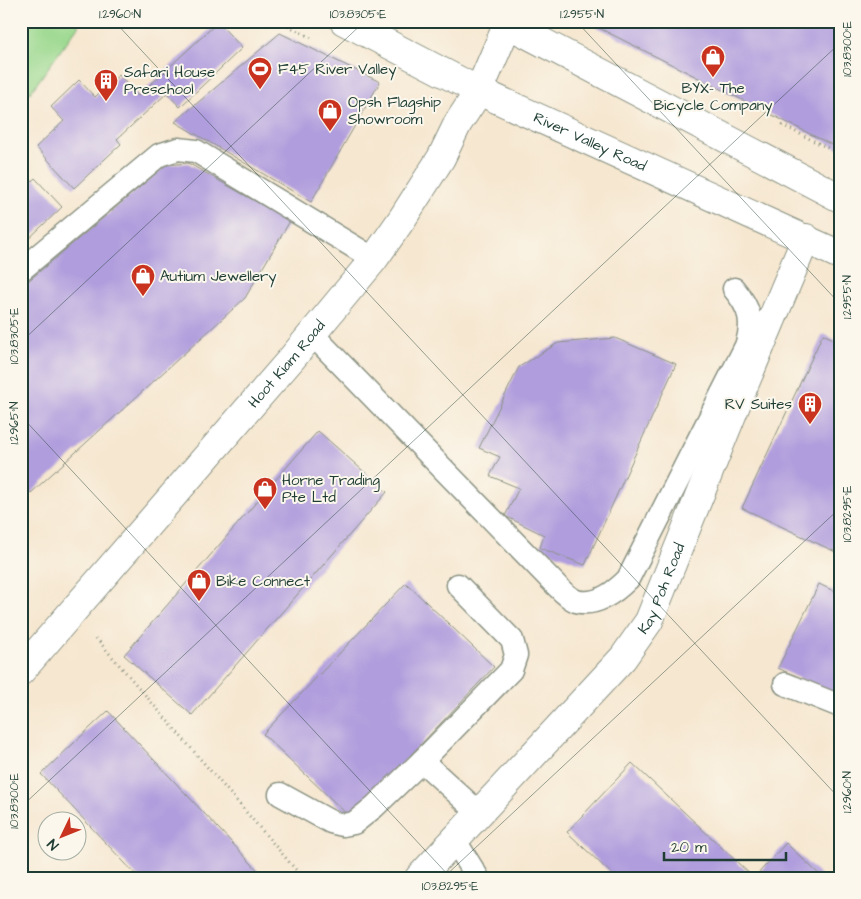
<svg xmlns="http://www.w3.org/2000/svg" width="861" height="899" viewBox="0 0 861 899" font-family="'Architects Daughter',sans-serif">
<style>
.green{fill:#9ad88d;stroke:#5c8a60}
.building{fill:#b09ddd}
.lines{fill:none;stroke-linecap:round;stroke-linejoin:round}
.lane-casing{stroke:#8a9282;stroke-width:25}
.street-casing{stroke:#8a9282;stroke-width:30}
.primary-casing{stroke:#8a9282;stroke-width:30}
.path{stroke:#8a9282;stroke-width:3;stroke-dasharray:1 4;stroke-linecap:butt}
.lane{stroke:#fff;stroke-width:22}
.street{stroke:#fff;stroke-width:28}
.primary{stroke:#fff;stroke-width:28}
.ticks{fill:none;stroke:#1f3d34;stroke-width:1;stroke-opacity:0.45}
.labels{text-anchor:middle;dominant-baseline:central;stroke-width:4;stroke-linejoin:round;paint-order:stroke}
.poi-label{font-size:15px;fill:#1f3d34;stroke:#fbf7ec;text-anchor:start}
.street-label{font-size:15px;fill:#1f3d34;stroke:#fbf7ec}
.neatline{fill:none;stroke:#1f3d34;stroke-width:2}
.ticks-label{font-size:12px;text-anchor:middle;fill:#1f3d34}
</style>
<rect width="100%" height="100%" fill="#fbf7ec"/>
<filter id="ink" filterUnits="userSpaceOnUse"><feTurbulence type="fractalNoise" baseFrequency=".02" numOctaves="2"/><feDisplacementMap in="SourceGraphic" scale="10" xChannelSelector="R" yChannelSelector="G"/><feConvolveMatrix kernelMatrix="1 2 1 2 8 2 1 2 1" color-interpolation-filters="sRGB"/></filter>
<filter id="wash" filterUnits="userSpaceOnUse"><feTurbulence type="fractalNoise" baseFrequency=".0096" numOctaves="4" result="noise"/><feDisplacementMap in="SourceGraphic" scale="20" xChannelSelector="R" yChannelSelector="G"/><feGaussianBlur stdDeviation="1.12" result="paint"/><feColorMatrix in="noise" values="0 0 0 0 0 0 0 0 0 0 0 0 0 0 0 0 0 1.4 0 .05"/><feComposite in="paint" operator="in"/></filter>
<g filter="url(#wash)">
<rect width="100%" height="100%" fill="#f6e7d0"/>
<path class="green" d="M21,21h52l6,4 -49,68h-9z"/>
<g id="blocks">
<g class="building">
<path d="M598,21h242v128l-245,-123z"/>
<path d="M218,22l24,26 -62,59 -13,-14 -50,46 4,5 -47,44 -38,-41 28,-26 -13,-14 28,-27 16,17 24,-22 19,21z"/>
<path d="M280,33l100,49 -69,120 -136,-80z"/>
<path d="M188,163l102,58 -45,77 -214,195 -10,-10v-196l145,-122z"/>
<path d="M35,178l27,29 -41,39v-55z"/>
<path d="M823,334l17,8v212l-98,-46z"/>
<path d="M615,338l61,26 -91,201 -45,-17 4,-13 -39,-19 14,-28 -29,-12 10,-19 -21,-9 40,-81 39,-24z"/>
<path d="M318,431l69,61 -195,223 -68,-60z"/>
<path d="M406,583l88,84 -143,151 -88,-84z"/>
<path d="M819,584l21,10v104l-62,-30z"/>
<path d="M108,711l157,167h-126l-98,-104z"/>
<path d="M632,763l122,115 32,-35 37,35h-207l-49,-46z"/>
</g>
</g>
</g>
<g filter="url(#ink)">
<use href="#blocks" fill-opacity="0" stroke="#8a9282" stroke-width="1"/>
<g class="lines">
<defs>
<g id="lane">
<path d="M21,270l138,-115 19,-6 18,2 178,108"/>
<path d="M311,333l244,251c6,6 13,14 21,17 20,6 39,-9 52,-22l118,-233c8,-24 4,-38 -12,-57"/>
<path d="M785,684l55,22"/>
<path d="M422,761l57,52"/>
<path d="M280,794l51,28 12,3 11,-2 20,-16 48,-46 89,-91 5,-15 -4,-15 -54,-55"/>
<path d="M454,839l24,39"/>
</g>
<g id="street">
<path id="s1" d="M419,878l204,-220 26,-37 91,-226 66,-157"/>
</g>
<g id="primary">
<path id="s2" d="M344,21l135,70 361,164"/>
<path d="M502,21l338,177"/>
<path id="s3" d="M21,671l272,-314 81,-98 28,-40 39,-61 17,-35 21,-32 30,-70"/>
</g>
</defs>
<use href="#lane" class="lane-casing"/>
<use href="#street" class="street-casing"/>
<use href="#primary" class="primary-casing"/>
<g class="path">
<path d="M279,21l34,18"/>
<path d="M782,125l58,29"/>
<path d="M96,638l207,240"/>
</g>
<use href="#lane" class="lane"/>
<use href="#street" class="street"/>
<use href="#primary" class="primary"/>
</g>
</g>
<path class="ticks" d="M114,21l726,778M576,21l264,283M21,342l344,-321M21,416l430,462M21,807l819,-764M443,878l397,-370"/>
<defs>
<symbol id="shop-pin" viewBox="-11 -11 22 30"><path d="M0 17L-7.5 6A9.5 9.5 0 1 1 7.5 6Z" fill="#c8321e" stroke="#fbf7ec"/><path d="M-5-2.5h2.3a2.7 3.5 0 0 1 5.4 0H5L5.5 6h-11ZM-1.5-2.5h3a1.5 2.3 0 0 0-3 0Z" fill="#fff"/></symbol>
<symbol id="stadium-pin" viewBox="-11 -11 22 30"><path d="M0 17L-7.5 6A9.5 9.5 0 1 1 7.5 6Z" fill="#c8321e" stroke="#fbf7ec"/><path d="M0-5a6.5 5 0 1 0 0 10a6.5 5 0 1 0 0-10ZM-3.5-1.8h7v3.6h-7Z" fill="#fff"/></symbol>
<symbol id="building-pin" viewBox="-11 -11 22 30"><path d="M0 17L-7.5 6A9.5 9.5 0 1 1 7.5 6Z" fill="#c8321e" stroke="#fbf7ec"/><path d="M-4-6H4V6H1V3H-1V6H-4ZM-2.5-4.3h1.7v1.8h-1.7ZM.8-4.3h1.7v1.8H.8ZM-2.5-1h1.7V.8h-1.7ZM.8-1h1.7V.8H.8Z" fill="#fff"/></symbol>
</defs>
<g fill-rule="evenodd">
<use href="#shop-pin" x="699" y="43" width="28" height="38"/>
<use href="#stadium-pin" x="246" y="55" width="28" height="38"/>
<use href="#building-pin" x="92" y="67" width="28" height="38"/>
<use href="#shop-pin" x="316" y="97" width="28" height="38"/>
<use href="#shop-pin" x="129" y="262" width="28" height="38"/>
<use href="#building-pin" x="796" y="390" width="28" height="38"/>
<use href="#shop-pin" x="251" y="475" width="28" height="38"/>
<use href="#shop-pin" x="185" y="567" width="28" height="38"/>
</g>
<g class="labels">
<g class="poi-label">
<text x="278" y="69">F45 River Valley</text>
<text x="124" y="72">Safari House<tspan x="124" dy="17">Preschool</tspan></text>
<text x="713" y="88" text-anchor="middle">BYX- The<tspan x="713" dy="17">Bicycle Company</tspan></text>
<text x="348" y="102">Opsh Flagship<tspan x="348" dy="17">Showroom</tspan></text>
<text x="160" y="276">Autium Jewellery</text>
<text x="792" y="404" text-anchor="end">RV Suites</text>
<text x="282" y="480">Horne Trading<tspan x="282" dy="17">Pte Ltd</tspan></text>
<text x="216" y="581">Bike Connect</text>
</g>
<g class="street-label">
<text stroke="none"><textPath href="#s2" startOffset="274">River Valley Road</textPath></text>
<text stroke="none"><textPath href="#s3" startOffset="406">Hoot Kiam Road</textPath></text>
<text stroke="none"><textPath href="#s1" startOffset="380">Kay Poh Road</textPath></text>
</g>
</g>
<rect width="861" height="899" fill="none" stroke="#fbf7ec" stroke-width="55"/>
<g transform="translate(62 836) rotate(227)"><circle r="24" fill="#fbf7ec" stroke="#a3ada2"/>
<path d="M0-4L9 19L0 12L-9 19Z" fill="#c8321e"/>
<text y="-8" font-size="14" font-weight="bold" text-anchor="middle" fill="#1f3d34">N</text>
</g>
<path d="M664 852v8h122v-8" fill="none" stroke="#1f3d34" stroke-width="2.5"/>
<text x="671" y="852" font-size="15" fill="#1f3d34" stroke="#fbf7ec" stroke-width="4" paint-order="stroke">20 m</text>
<rect x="28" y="28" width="806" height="844" class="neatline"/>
<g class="ticks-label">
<text x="120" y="18">1.2960°N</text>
<text x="358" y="18">103.8305°E</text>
<text x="582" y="18">1.2955°N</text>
<text transform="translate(847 49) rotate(-90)" y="4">103.8300°E</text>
<text transform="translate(847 297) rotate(-90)" y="4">1.2955°N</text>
<text transform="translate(14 336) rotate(-90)" y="4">103.8305°E</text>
<text transform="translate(14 423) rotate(-90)" y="4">1.2965°N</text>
<text transform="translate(847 514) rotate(-90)" y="4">103.8295°E</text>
<text transform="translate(847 792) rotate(-90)" y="4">1.2960°N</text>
<text transform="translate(14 801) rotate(-90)" y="4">103.8300°E</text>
<text x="450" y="890">103.8295°E</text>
</g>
</svg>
